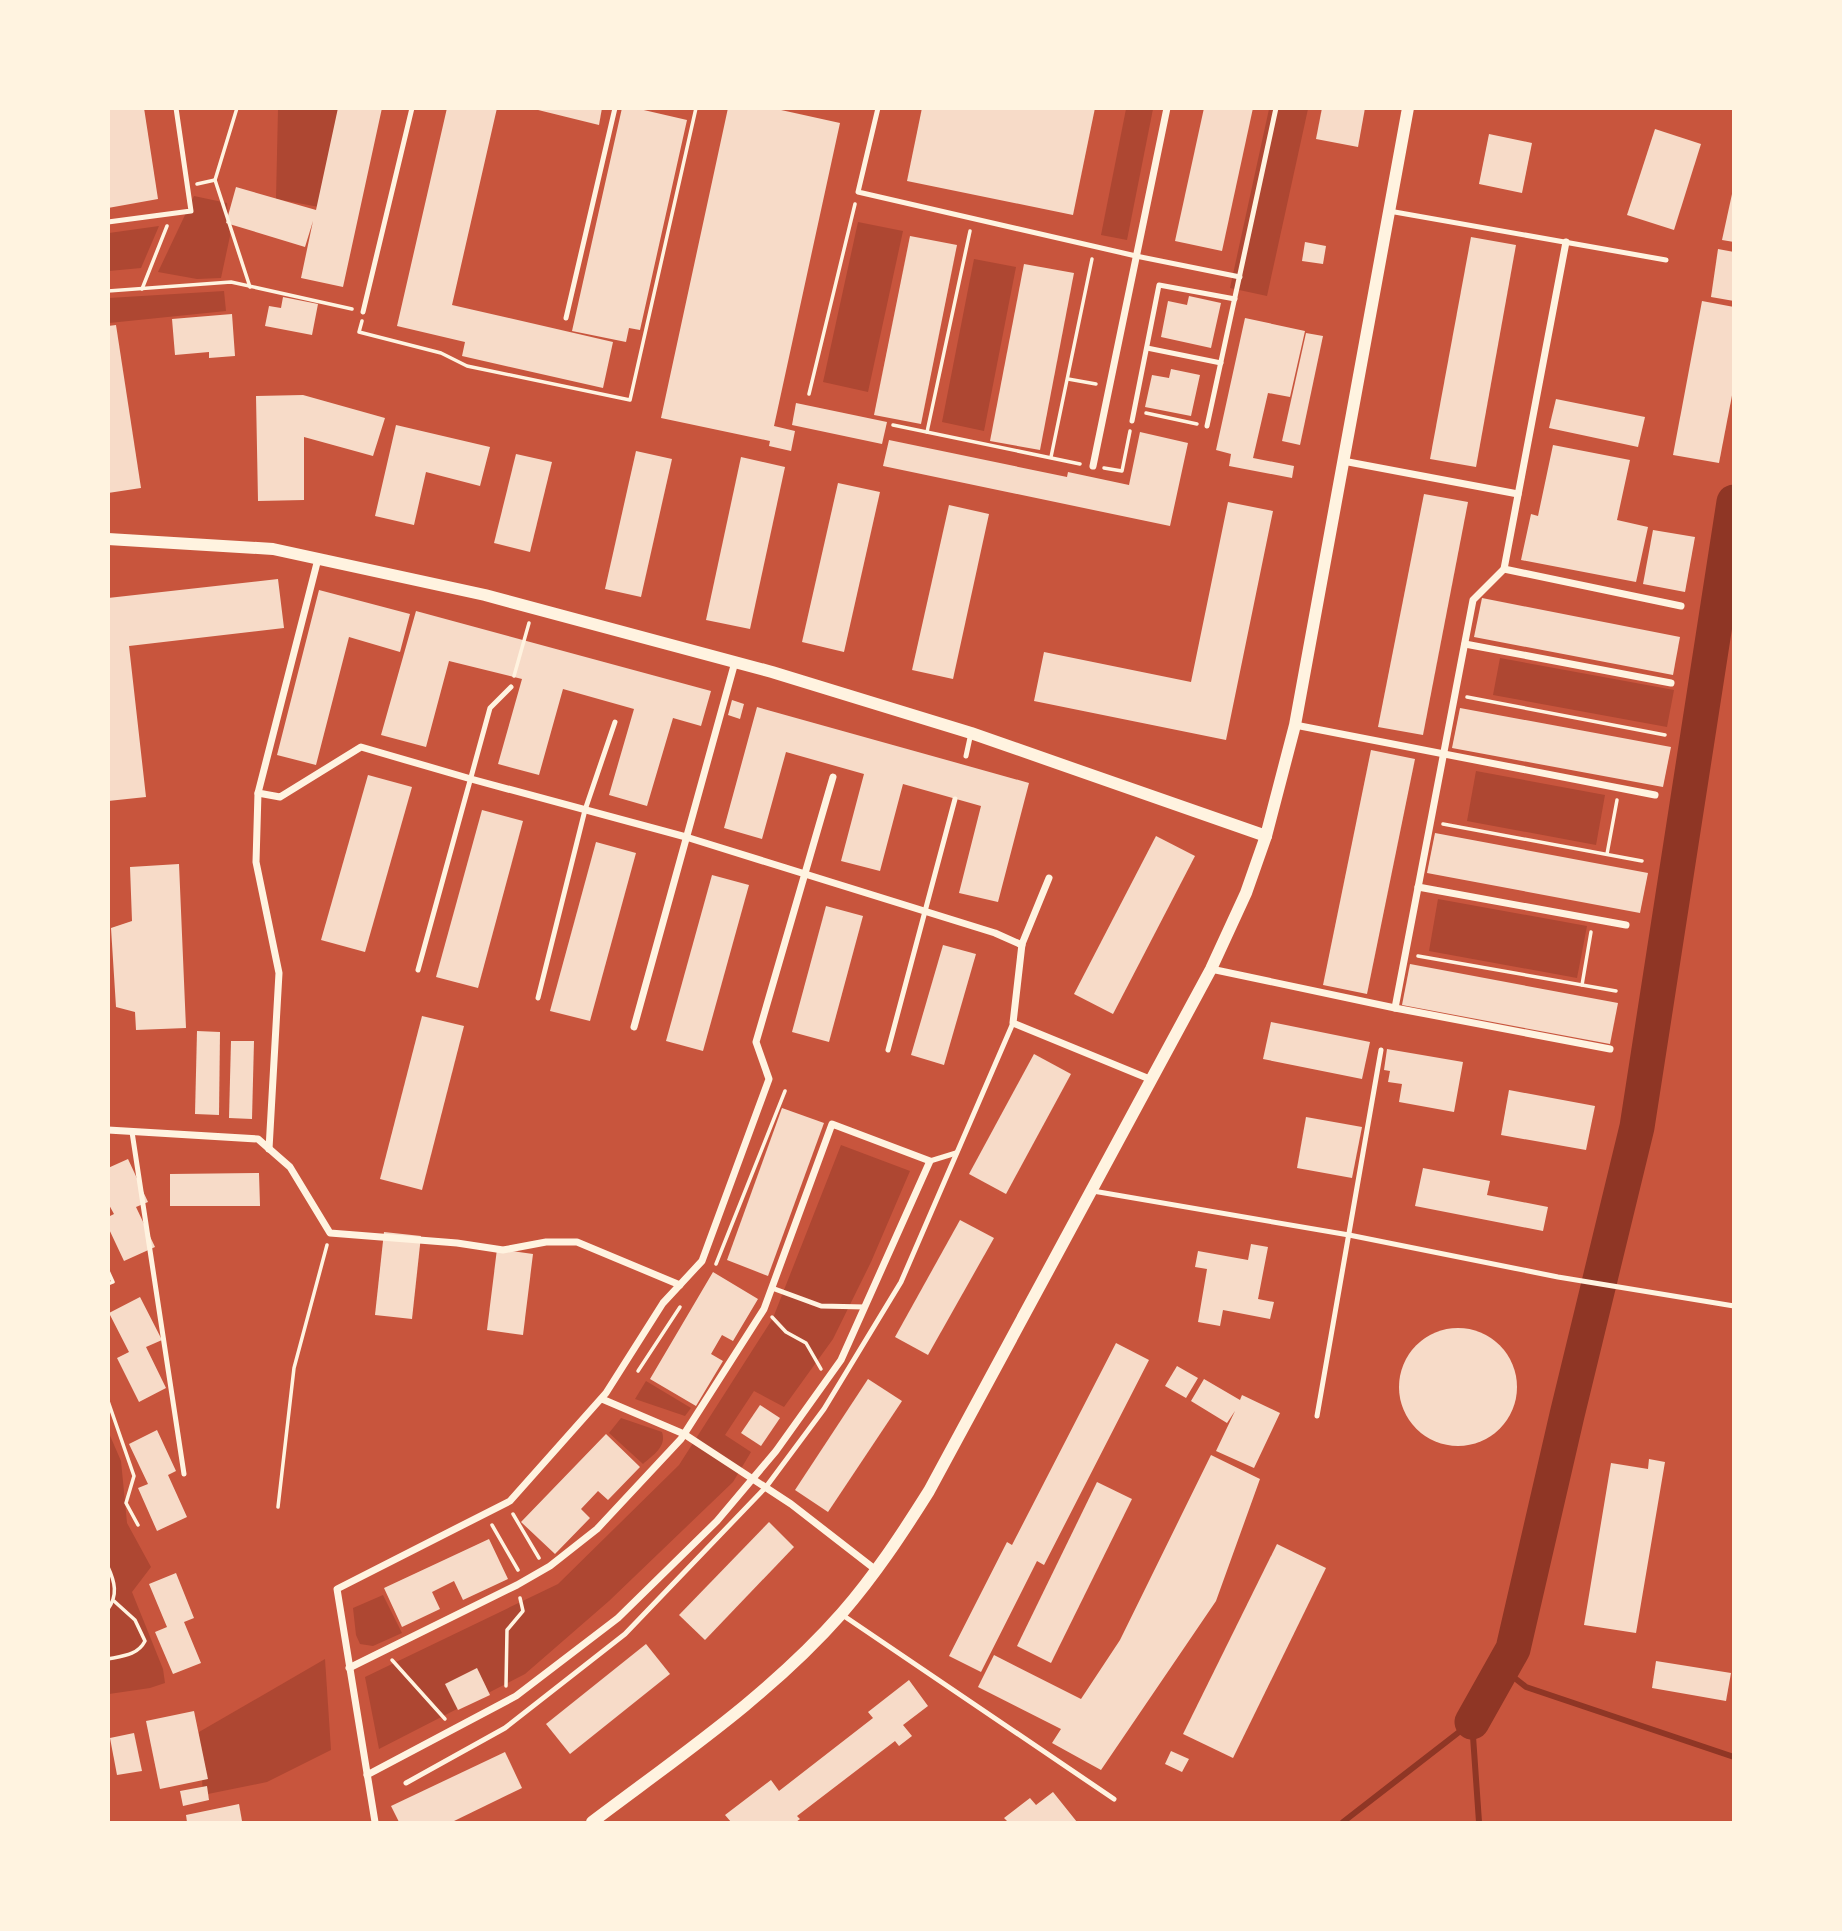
<svg xmlns="http://www.w3.org/2000/svg" width="1842" height="1931" viewBox="0 0 1842 1931" font-family="Bitter,serif">
<style>
.green{fill:#ae4732}
.lines{fill:none;stroke-linecap:round;stroke-linejoin:round}
.stream{stroke:#8f3625;stroke-width:6}
.river{stroke:#8f3625;stroke-width:35}
.building{fill:#f7dbc8}
.path{stroke:#fff3e0;stroke-width:3.5}
.service{stroke:#fff3e0;stroke-width:5}
.minor{stroke:#fff3e0;stroke-width:7}
.tertiary{stroke:#fff3e0;stroke-width:12}
</style>
<rect width="100%" height="100%" fill="#c8553d"/>
<g class="green">
<path d="M278,109h60l-19,98 -43,-8z"/>
<path d="M1126,109h27l-26,131 -26,-5z"/>
<path d="M1269,109h39l-41,187 -37,-8z"/>
<path d="M194,196l33,7 3,33 -9,42 -24,1 -39,-7z"/>
<path d="M858,222l45,9 -35,161 -45,-10z"/>
<path d="M159,226l-18,42 -32,3v-38z"/>
<path d="M974,259l42,8 -32,164 -42,-9z"/>
<path d="M224,291l2,20 -117,12v-25z"/>
<path d="M1500,658l174,32 -7,37 -174,-32z"/>
<path d="M1476,771l129,24 -9,50 -129,-24z"/>
<path d="M1438,899l149,27 -10,52 -148,-27z"/>
<path d="M841,1145l69,26 -39,91 -38,77 -49,68 -30,-16 -29,44 26,17 -18,30 -124,119 -84,73 -146,75 -14,-72 193,-93 121,-119 94,-147z"/>
<path d="M646,1381l45,27 -6,8 -50,-17z"/>
<path d="M621,1418l41,14c5,15 -9,23 -19,32l-34,-31z"/>
<path d="M108,1431l13,30 6,62 24,44 -19,25 31,77 2,14 -15,5 -41,6z"/>
<path d="M383,1595l19,38 -29,13 -13,-2 -4,-9 -3,-27z"/>
<path d="M325,1659l6,91 -64,32 -64,13 -4,-63z"/>
</g>
<g class="lines">
<g class="stream">
<path d="M1502,1668l24,19 208,70"/>
<path d="M1472,1722l7,100"/>
<path d="M1343,1822l129,-100"/>
</g>
<path class="river" d="M1472,1722l41,-73 54,-234 70,-288 97,-625"/>
</g>
<g class="building">
<path d="M108,108h36l14,91 -50,9z"/>
<path d="M338,108h44l-39,179 -42,-9 12,-57 -8,26 -79,-24 10,-36 80,23z"/>
<path d="M447,108l10,2v-2h40l-45,197 161,37 -10,46 -141,-32 3,-14 -68,-16z"/>
<path d="M530,108h72l-3,17z"/>
<path d="M622,108h13l52,12 -47,210 -11,-2 -3,14 -54,-11z"/>
<path d="M728,108h44l68,15 -66,303 21,5 -4,20 -22,-5 1,-5 -109,-23z"/>
<path d="M922,108h173l-22,107 -166,-34z"/>
<path d="M1204,108h49l-31,143 -47,-10z"/>
<path d="M1322,108h43l-7,39 -42,-8z"/>
<path d="M1655,129l46,15 -27,86 -47,-15z"/>
<path d="M1489,134l43,9 -10,50 -43,-9z"/>
<path d="M1732,194h2v48l-12,-2z"/>
<path d="M910,236l47,9 -36,179 -47,-9z"/>
<path d="M1471,237l45,8 -40,222 -46,-8z"/>
<path d="M1305,242l21,4 -3,18 -21,-3z"/>
<path d="M1718,249l16,3v49l-23,-4z"/>
<path d="M1024,264l50,9 -34,177 -50,-9z"/>
<path d="M1189,296l32,7 -10,45 -50,-11 7,-36 19,4z"/>
<path d="M283,297l35,7 -6,31 -47,-9 4,-20 12,2z"/>
<path d="M1702,301l32,6v78l-15,78 -46,-8z"/>
<path d="M232,314l3,42 -26,2v-6l-34,3 -3,-36z"/>
<path d="M1245,318l60,13 -15,66 -22,-4 -15,65 41,8 -2,12 -63,-12 2,-12 -15,-4z"/>
<path d="M116,325l25,163 -33,5v-167z"/>
<path d="M1306,333l17,3 -23,109 -18,-4z"/>
<path d="M1171,369l29,6 -9,41 -46,-9 7,-32 17,3z"/>
<path d="M303,395l82,23 -12,38 -69,-19v63l-46,1 -2,-105z"/>
<path d="M1556,399l89,18 -7,30 -89,-19z"/>
<path d="M796,403l91,19 -5,22 -90,-19z"/>
<path d="M396,425l94,22 -10,39 -54,-14 -12,53 -39,-9z"/>
<path d="M1140,432l48,11 -18,83 -287,-60 6,-26 178,37 1,-5 61,13z"/>
<path d="M1553,445l77,15 -13,60 31,7 -12,55 -115,-22 10,-46 7,2z"/>
<path d="M636,451l36,8 -31,138 -36,-8z"/>
<path d="M516,454l36,8 -22,90 -36,-9z"/>
<path d="M741,457l44,10 -35,162 -44,-9z"/>
<path d="M838,483l42,9 -36,160 -42,-10z"/>
<path d="M1424,494l44,8 -45,233 -45,-8z"/>
<path d="M1228,502l45,9 -47,229 -192,-39 10,-49 147,30z"/>
<path d="M949,505l40,9 -36,165 -41,-9z"/>
<path d="M1653,530l42,7 -10,55 -42,-8z"/>
<path d="M278,579l6,49 -155,18 17,151 -38,4v-203z"/>
<path d="M319,590l91,24 -10,38 -51,-15 -33,128 -39,-10z"/>
<path d="M1482,598l198,39 -7,38 -199,-38z"/>
<path d="M416,611l295,80 -10,35 -28,-8 -26,88 -38,-11 25,-86 -71,-20 -24,86 -41,-11 24,-85 -73,-18 -23,86 -45,-12z"/>
<path d="M732,700l12,4 -4,15 -12,-4z"/>
<path d="M757,707l272,76 -31,119 -39,-9 22,-87 -78,-22 -23,87 -39,-10 23,-87 -78,-22 -24,87 -38,-11z"/>
<path d="M1460,708l211,39 -8,40 -211,-39z"/>
<path d="M1371,750l44,9 -48,235 -44,-9z"/>
<path d="M368,775l44,12 -47,165 -44,-12z"/>
<path d="M482,810l41,11 -45,167 -42,-11z"/>
<path d="M1435,833l213,40 -8,40 -213,-40z"/>
<path d="M1156,836l39,20 -82,158 -39,-20z"/>
<path d="M596,842l40,11 -46,168 -40,-10z"/>
<path d="M179,864l7,164 -50,2 -1,-18 -19,-5 -5,-79 21,-7 -2,-54z"/>
<path d="M712,875l37,10 -46,166 -37,-10z"/>
<path d="M826,906l37,10 -34,126 -37,-10z"/>
<path d="M943,945l33,9 -32,111 -33,-10z"/>
<path d="M1410,964l208,39 -8,41 -208,-39z"/>
<path d="M422,1016l42,10 -42,164 -42,-11z"/>
<path d="M1271,1022l99,20 -8,37 -99,-20z"/>
<path d="M197,1031l23,1 -1,83 -24,-1z"/>
<path d="M231,1041h23l-2,78 -23,-1z"/>
<path d="M1387,1049l76,13 -9,50 -55,-10 3,-18 -14,-2 2,-11 -6,-1z"/>
<path d="M1034,1054l37,20 -65,120 -37,-20z"/>
<path d="M1509,1090l86,16 -9,44 -85,-15z"/>
<path d="M782,1108l42,15 -56,153 -41,-16z"/>
<path d="M1306,1117l56,10 -10,51 -55,-10z"/>
<path d="M128,1159l20,43 -12,5 19,40 -31,14 -16,-34v-10l6,-3 -6,-11v-35z"/>
<path d="M1423,1168l67,13 -3,14 61,12 -5,24 -128,-25z"/>
<path d="M259,1173l1,33h-90v-32z"/>
<path d="M960,1220l34,18 -66,117 -33,-18z"/>
<path d="M384,1232l37,4 -9,83 -37,-4z"/>
<path d="M1251,1244l17,3 -10,52 16,3 -4,17 -47,-9 -3,16 -22,-4 9,-53 -12,-2 3,-16 50,9z"/>
<path d="M497,1249l36,5 -10,81 -36,-5z"/>
<path d="M713,1272l45,27 -25,42 -11,-6 -11,19 12,7 -27,45 -46,-27z"/>
<path d="M140,1297l22,43 -16,7 20,41 -27,14 -22,-44 12,-6 -20,-39z"/>
<circle cx="1458" cy="1387" r="59"/>
<path d="M1116,1343l33,17 -105,205 -7,-4 -56,111 -32,-16 58,-114 5,3z"/>
<path d="M1177,1366l21,12 -12,20 -21,-12z"/>
<path d="M868,1379l34,22 -74,111 -33,-22z"/>
<path d="M1204,1379l36,21 2,-5 38,18 -26,55 -38,-17 19,-40 -8,12 -36,-22z"/>
<path d="M760,1405l20,13 -19,28 -20,-13z"/>
<path d="M157,1430l19,41 -8,4 19,42 -30,14 -19,-43 10,-4 -19,-40z"/>
<path d="M606,1434l34,33 -32,33 -10,-9 -17,18 9,9 -35,36 -34,-32z"/>
<path d="M1211,1455l49,24 -44,122 -115,169 -49,-27 9,-14 -83,-42 16,-32 87,44 39,-59z"/>
<path d="M1649,1459l16,3 -29,171 -52,-8 27,-162 37,6z"/>
<path d="M1097,1482l35,17 -81,164 -34,-17z"/>
<path d="M769,1522l25,25 -89,93 -26,-25z"/>
<path d="M489,1539l19,40 -45,21 -9,-19 -22,11 8,17 -38,18 -18,-39z"/>
<path d="M1277,1544l49,24 -93,190 -50,-24z"/>
<path d="M176,1573l18,45 -10,4 17,41 -28,11 -18,-42 12,-5 -18,-43z"/>
<path d="M646,1644l24,30 -100,80 -24,-30z"/>
<path d="M1656,1661l75,12 -5,28 -74,-13z"/>
<path d="M477,1668l13,27 -32,15 -13,-26z"/>
<path d="M909,1680l19,26 -25,19 9,11 -13,10 -4,-5 -98,75 3,3 -4,3h-65l-6,-7 46,-35 8,11 94,-73 -5,-6z"/>
<path d="M194,1711l14,68 -48,10 -14,-68z"/>
<path d="M134,1733l8,38 -25,4 -7,-37z"/>
<path d="M1171,1751l18,8 -7,13 -17,-8z"/>
<path d="M505,1752l17,36 -70,34h-53l-8,-16z"/>
<path d="M207,1786l2,14 -26,6 -3,-15z"/>
<path d="M1053,1792l24,30h-69l-4,-4 26,-20 6,7z"/>
<path d="M239,1804l3,17 -9,1h-46l-1,-7z"/>
</g>
<g class="lines">
<g class="path">
<path d="M215,180l35,107"/>
<path d="M197,184l18,-4 22,-72"/>
<path d="M142,289l25,-63"/>
<path d="M108,291l123,-9 121,27"/>
<path d="M362,321l-3,11 82,21 26,13 163,34 66,-292"/>
<path d="M1068,379l28,5"/>
<path d="M809,394l46,-190"/>
<path d="M1146,413l51,11"/>
<path d="M893,425l187,39"/>
<path d="M927,432l43,-201"/>
<path d="M1051,457l41,-198"/>
<path d="M1104,468l18,3 8,-40"/>
<path d="M514,676l15,-53"/>
<path d="M1467,697l198,38"/>
<path d="M1443,824l199,37"/>
<path d="M1607,854l10,-54"/>
<path d="M1418,956l198,35"/>
<path d="M1582,985l9,-53"/>
<path d="M716,1264l69,-173"/>
<path d="M108,1271l5,11 -5,2"/>
<path d="M772,1317l14,15 20,11 15,26"/>
<path d="M108,1339v18"/>
<path d="M638,1371l42,-64"/>
<path d="M108,1401l26,75 -8,27 12,22"/>
<path d="M278,1507l16,-139 33,-123"/>
<path d="M513,1514l26,44"/>
<path d="M492,1525l26,45"/>
<path d="M108,1567c7,15 10,28 0,42"/>
<path d="M108,1659c15,-3 30,-4 37,-18l-10,-21 -21,-19"/>
<path d="M392,1660l53,59"/>
<path d="M506,1686l1,-56 16,-19 -3,-13"/>
</g>
<g class="service">
<path d="M878,108l-20,84 278,64 104,21"/>
<path d="M1389,211l277,49"/>
<path d="M108,222l83,-11 -15,-103"/>
<path d="M363,312l49,-204"/>
<path d="M566,318l49,-210"/>
<path d="M1147,348l74,15"/>
<path d="M1132,421l27,-136 76,14"/>
<path d="M1207,426l69,-318"/>
<path d="M966,756l5,-23"/>
<path d="M418,970l72,-262 21,-21"/>
<path d="M538,998l47,-188 30,-88"/>
<path d="M888,1050l67,-251"/>
<path d="M132,1132l52,342"/>
<path d="M930,1161l26,-8"/>
<path d="M1093,1191l256,44 209,42 176,29"/>
<path d="M772,1288l49,18 44,1"/>
<path d="M1317,1416l64,-366"/>
<path d="M841,1614l273,185"/>
<path d="M406,1783l99,-55 120,-94 141,-147 58,-78 77,-127 112,-259"/>
</g>
<g class="minor">
<path d="M1343,461l175,33"/>
<path d="M1093,466l74,-358"/>
<path d="M318,559l-60,234 22,4 81,-50 110,32 215,58 309,96 27,12"/>
<path d="M1504,569l177,37"/>
<path d="M1465,644l206,39"/>
<path d="M1295,725l360,70"/>
<path d="M258,793l-2,69 23,111 -10,176"/>
<path d="M1049,878l-27,66 -9,79 139,57"/>
<path d="M1418,887l208,38"/>
<path d="M1211,969l184,39 215,41"/>
<path d="M1395,1008l78,-408 31,-31 62,-327"/>
<path d="M634,1027l101,-365"/>
<path d="M108,1130l150,9 32,28 40,66 127,10 46,7 43,-8h31l103,43"/>
<path d="M602,1399l82,35 107,70 85,66"/>
<path d="M349,1668l168,-83 33,-19 47,-37 84,-90 83,-130 68,-185 98,37 -89,199 -65,91 -59,70 -99,97 -102,78 -149,79"/>
<path d="M375,1822l-38,-233 173,-88 96,-108 57,-90 39,-42 67,-182 -13,-37 77,-265"/>
</g>
<g class="tertiary">
<path d="M108,539l165,10 212,46 287,77 199,61 295,103"/>
<path d="M592,1822c86,-65 178,-127 250,-209 33,-38 60,-79 87,-122l282,-522 35,-76 20,-57 29,-111 113,-617"/>
</g>
</g>
<rect width="1842" height="1931" fill="none" stroke="#fff3e0" stroke-width="220"/>
</svg>
